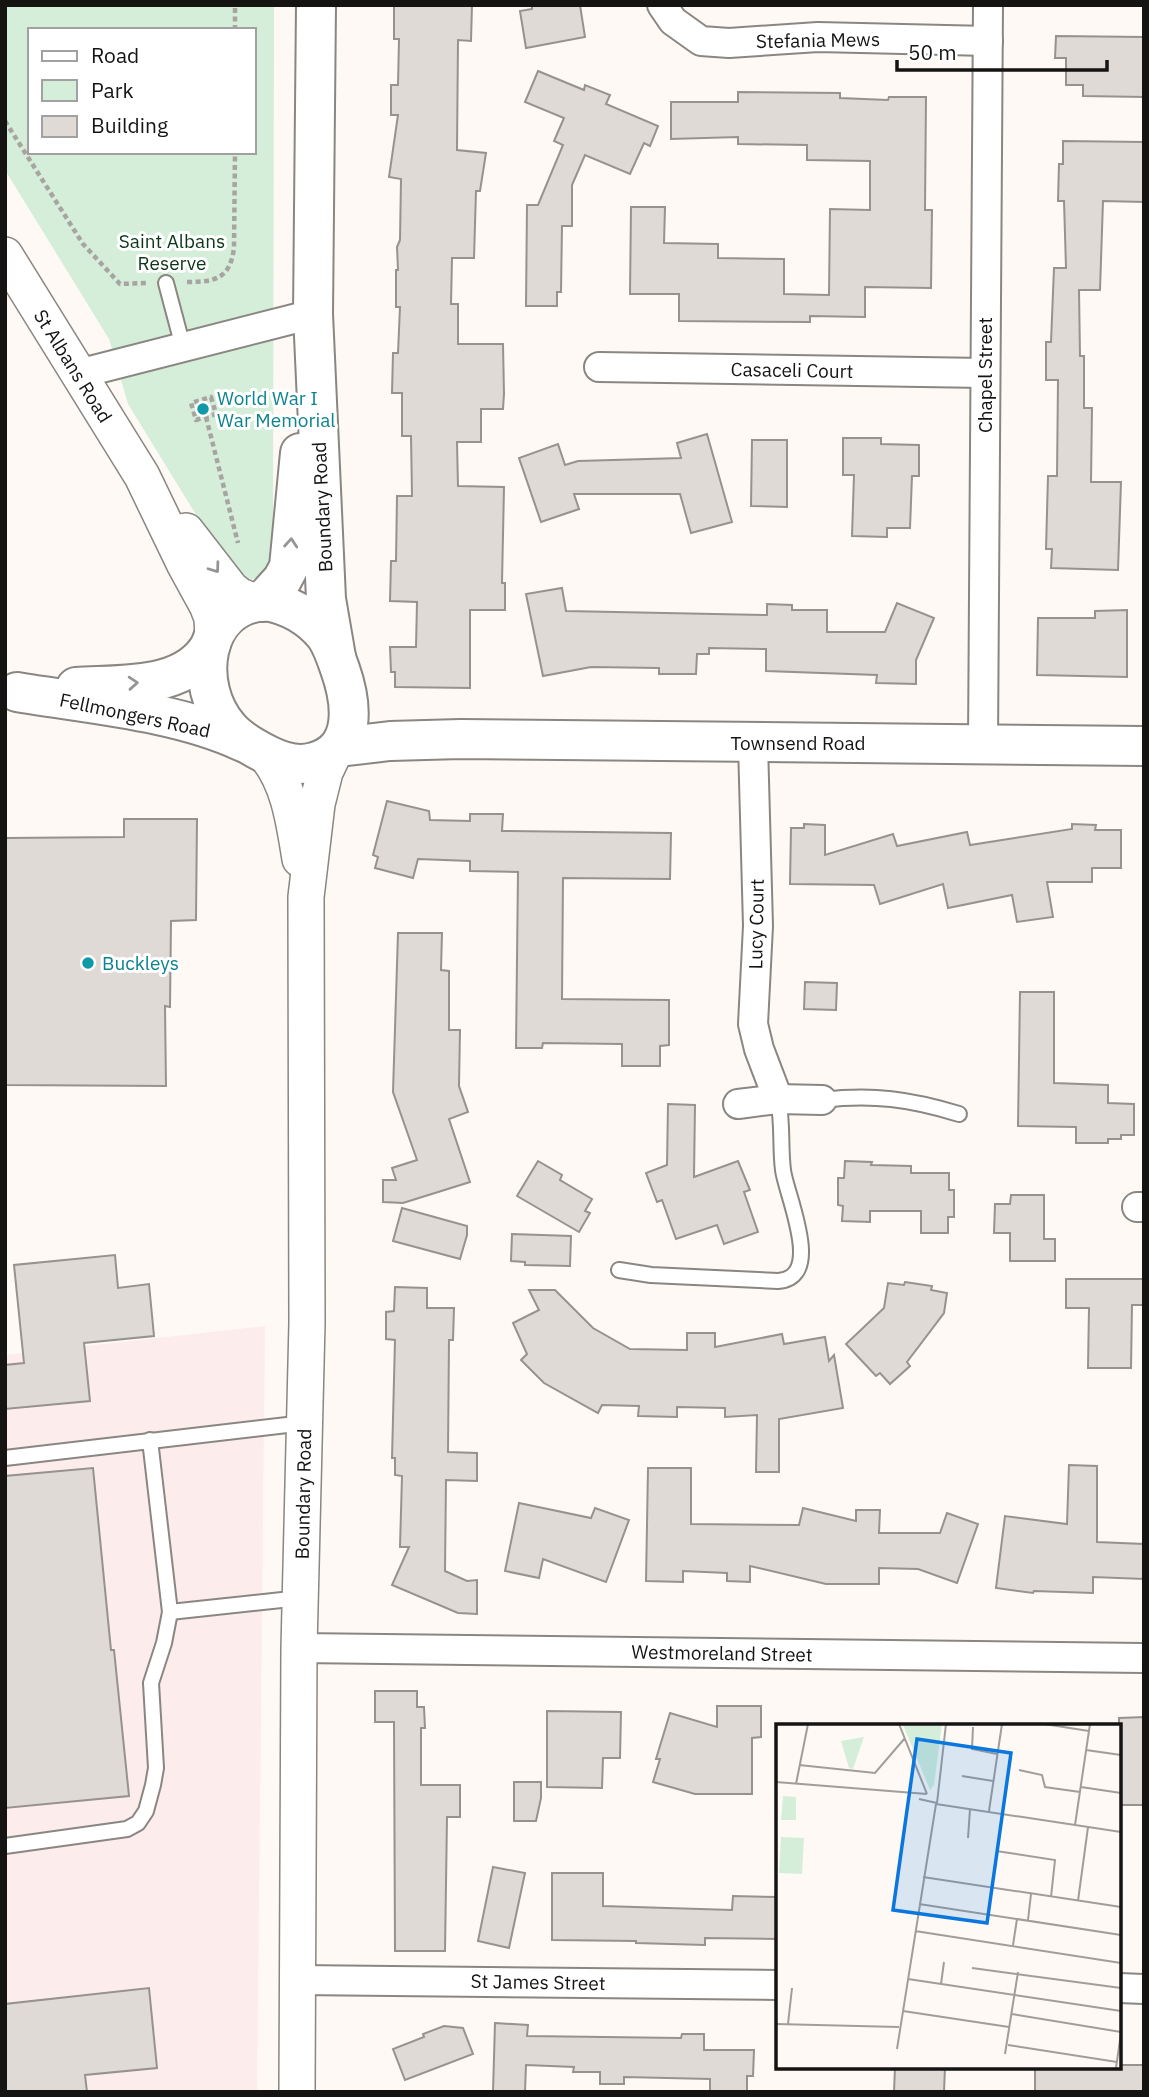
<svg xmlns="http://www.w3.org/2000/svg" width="1149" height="2097" viewBox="0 0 1149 2097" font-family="'IBM Plex Sans',sans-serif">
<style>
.industrial{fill:#fceceb}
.green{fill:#d5eed9;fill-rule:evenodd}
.building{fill:#dfdad6;stroke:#96928e;stroke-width:2}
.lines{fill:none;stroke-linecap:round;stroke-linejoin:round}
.service-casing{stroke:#8a8682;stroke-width:18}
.minor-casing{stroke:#8a8682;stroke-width:32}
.tertiary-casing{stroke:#8a8682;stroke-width:38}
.secondary-casing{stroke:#8a8682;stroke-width:42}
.path{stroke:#a7a4a1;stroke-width:4.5;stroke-dasharray:5 3.5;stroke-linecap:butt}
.service{stroke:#fff;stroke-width:14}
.minor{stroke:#fff;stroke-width:28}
.tertiary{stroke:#fff;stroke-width:35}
.secondary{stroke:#fff;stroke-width:38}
.oneway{stroke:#969595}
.culture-dot{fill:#0f9aa8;stroke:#fff;stroke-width:2.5}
.labels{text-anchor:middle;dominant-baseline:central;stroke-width:6;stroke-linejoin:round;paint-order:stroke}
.street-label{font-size:19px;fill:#161413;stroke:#fff}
.park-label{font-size:19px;fill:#0c3719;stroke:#fff}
.culture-label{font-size:19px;fill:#0d838f;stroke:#fff;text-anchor:start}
.inset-road{fill:none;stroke:#a19d9b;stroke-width:2}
.view{fill:#0a77df;fill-opacity:0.15;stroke:#0a77df;stroke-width:3.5}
.inset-edge{fill:none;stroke:#161413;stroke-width:3.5}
</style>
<rect width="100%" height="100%" fill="#fef9f5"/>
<path class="industrial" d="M265,1326l-8,766h-252v-737z"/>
<path class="green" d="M5,5h269l-1,535c-3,20 -6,38 -29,42l-11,-7 -105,-171 -19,-65 -104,-169zM30,30h224v122h-224z"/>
<g class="building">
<path d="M394,5h78l-1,36 -13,-1 -1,110 29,3 -6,38h-4l-2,67h-22l-1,46h7v40h45l1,50 -1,15h-22v33h-24l1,44 46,1 -2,96h3v27h-35v78l-75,-1v-15h-4l-1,-25h26l1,-45 -27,-1 1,-40h5l1,-65h15l-1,-60h-9v-43h-10l1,-40h5l2,-46h-4v-37h2l-1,-23 3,-7 1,-61 -12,-2 9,-62h-7v-30h7l1,-46h-5z"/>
<path d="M532,5h48l5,32 -59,11 -6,-37 12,-2z"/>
<path d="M1056,36l88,1v60l-61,-1v-11h-17v-27h-11z"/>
<path d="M538,71l46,19 1,-5 25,10 -4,9 52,22 -8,20 -6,-3 -14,31 -45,-19 -13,30v41h-10l-1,66h-4v14h-31l1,-101h11l25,-60 -9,-4 10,-23 -39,-16z"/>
<path d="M738,92l102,1v5l48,2 1,-3h37l-1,113h7l-1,78 -66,-1v30l-55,-1v6l-131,-1v-27h-49l1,-87h34l-1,36 54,1v14l66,1v35l45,1 1,-86 40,1v-49l-63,-1v-15l-69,-1v-7l-67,2v-37h67z"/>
<path d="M1063,141l81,1v60l-41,-1 -3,89h-21l1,66h4v52h8l-1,74h30l-3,88 -67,-2 1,-19h-6l2,-73h9l1,-96h-12v-38h5l3,-74h12l-2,-67h-6l1,-37h4z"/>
<path d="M707,434l25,88 -41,11 -11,-39h-106l5,15 -38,13 -22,-64 39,-14 7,21 13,-4 103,-3 -4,-15z"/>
<path d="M843,438h38v6l38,1v31h-7l-2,52h-23v9l-35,-1 2,-61h-11z"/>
<path d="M752,440h35v67l-36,-1z"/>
<path d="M562,588l4,23 201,4v-11l25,1v5h35v22h58l12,-29 37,15 -18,42v24l-40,-1 1,-8 -111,-4v-22l-57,-1v6h-12l-1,20h-37v-6l-68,-1 -48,9 -17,-82z"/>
<path d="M1127,610v67l-90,-2 1,-57h57v-7z"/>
<path d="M387,801l42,10 1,9 40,1v-7h33l-1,17 169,2 -1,46 -107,-1 -1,121 107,1v45l-9,1v20h-38v-22l-79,-1 -1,5h-26l2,-176 -48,-1v-10l-52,-2 -5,19 -38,-10 3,-11 -5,-2z"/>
<path d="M124,819h73l-1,101 -25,1 -1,86 -5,-1 1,80 -161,-1v-247l119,-1z"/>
<path d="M804,824l21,1v30l68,-21 4,12 70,-14 3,13 102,-16v-5l24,1 -1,5h26v38h-29v14h-45l6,35 -36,5 -5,-27 -64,13 -5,-24 -63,20 -6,-19 -84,-1 1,-56h13z"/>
<path d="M398,933h44l-1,37 8,1v59h11l-1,56 9,26 -19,7 21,63 -67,21 -20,-1v-22h13l-4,-12 25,-8 -24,-68z"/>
<path d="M805,982l32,1 -1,27 -32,-1z"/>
<path d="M1020,992h34v91l54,2v18l26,1v31h-13v4h-13v4h-32v-16l-58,-1z"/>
<path d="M668,1104l27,1 -1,72 44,-16 12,29 -6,2 14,40 -34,12 -7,-19 -41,14 -14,-39 -5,2 -11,-29 21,-8z"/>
<path d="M538,1161l24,14 -2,5 32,19 -7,12 5,2 -11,19 -62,-36z"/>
<path d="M845,1161l27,1 -1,3 40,1v7h38v17h5v27h-6v16h-27v-22h-51v11l-28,-1 1,-15 -5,-1v-27h6z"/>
<path d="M1011,1195h33v44h11v22h-45v-28h-16l1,-29h15z"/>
<path d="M402,1208l65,18v9l-7,24 -67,-18z"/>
<path d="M512,1234l59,2 -1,30 -45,-1v-3l-14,-1z"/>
<path d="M115,1255l3,33 31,-4 5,52 -70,7 6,58 -85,8v-44l19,-2 -10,-98z"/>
<path d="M1066,1279h78v26h-12l-1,63h-43l1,-60h-23z"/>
<path d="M905,1282l27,4 -1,4 16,3 -3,20 -37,49 3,4 -20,18 -10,-11 -4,3 -30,-32 38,-36 4,-25 16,2z"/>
<path d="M395,1287l32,1v20h27l-1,32h-4l-1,112 29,1v28l-31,-1 -1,91 22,10 10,-1v34l-19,-1 -66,-28 17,-38h-9l2,-71 -7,-1v-17h-3l3,-118 -9,-1v-27l8,-1z"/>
<path d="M529,1290h26l38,38 37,21 57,1v-17h28v14l67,-13 2,10 41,-7 4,24 5,-6 9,53 -64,11v53h-23l1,-57 -32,2v-9l-48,-1v10l-39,-1 1,-10 -37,-1 -4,8 -54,-30 -23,-23 6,-6 -14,-31 26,-13z"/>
<path d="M1069,1465l28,1v76l47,2v35l-51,-2v16l-59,-2 -1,2 -37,-5 9,-72 62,8z"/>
<path d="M93,1468l18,182h3l15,146 -124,12v-332z"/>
<path d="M648,1468h43v56l108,1 4,-17 53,13v-11h24l-1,23h61l7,-20 31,11 -21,59 -39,-14 -39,-1v16h-53l-76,-18v16l-23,-1v-8l-44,-2v11l-37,-1z"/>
<path d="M519,1503l72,15 4,-10 34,12 -23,62 -63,-23 -4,19 -34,-7z"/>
<path d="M375,1691h42v16h7l1,21h-4v57h39v32h-13l-2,134h-50l-1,-229h-19z"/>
<path d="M717,1706h44v31l-9,1v56h-57l-42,-12 7,-23h-4l14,-46 47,14z"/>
<path d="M547,1711l74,1 -1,46h-17l-1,30 -55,-1z"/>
<path d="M1144,1717v88h-25v-87z"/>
<path d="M514,1782h27v16l-5,23h-22z"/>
<path d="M493,1867l32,6 -16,75 -31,-7z"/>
<path d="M552,1873h51v33l129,4 1,-14 45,1v42l-73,-1v7l-69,-2v-2l-84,-1z"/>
<path d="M149,1988l8,80 -72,7 2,17h-82v-88z"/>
<path d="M495,2023l33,2 -1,11 154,2 1,-4h22v16h50l-1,26h-6v16h-37v-13l-86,-2v7h-24v-12h-27l1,-5 -48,-2 -1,27h-32z"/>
<path d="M444,2026l19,2 10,26 -68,26 -12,-31 31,-12 -1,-3z"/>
<path d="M1119,2065h25v27h-109v-25h84z"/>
<path d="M895,2067h50l-1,25h-50z"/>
</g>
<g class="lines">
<defs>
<g id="service">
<path d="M166,283l17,64"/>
<path d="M822,1100c51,-6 88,-1 137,14"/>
<path d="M619,1270l32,5 127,6c47,-3 8,-86 5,-111 -3,-23 0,-47 -5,-71"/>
<path d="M5,1458l299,-35"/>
<path d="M170,1612l130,-14"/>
<path d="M5,1846l122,-17 11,-6 8,-12 7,-26 3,-17 -5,-85 13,-40 6,-31 -20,-172"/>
</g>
<g id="minor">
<path d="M662,5l11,16 28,20 28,2 89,-6 170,4"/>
<path d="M599,367l386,6"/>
<path d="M78,374l235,-60"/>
<path d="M753,744l5,182 -5,98 6,25 19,50"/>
<path d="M983,744l5,-739"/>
<path d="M738,1104l40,-5 44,1"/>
<path d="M1137,1207h7"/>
<path d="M299,1648l845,10"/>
<path d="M297,1980l481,5"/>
<path d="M1119,1988l25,1"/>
</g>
<g id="tertiary">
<path d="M5,255l137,221 42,87 23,42 5,13 1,21"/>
<path d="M186,531l45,58 9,7 16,6"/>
<path d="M263,752c26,29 31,70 37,107"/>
<path d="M297,2092l2,-444 8,-325 -1,-426 11,-93 8,-32 10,-21"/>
</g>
<g id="secondary">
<path d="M316,5l-3,309 13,285 10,58"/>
<path d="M266,601c23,4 44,16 59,34 7,10 11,22 15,34 12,34 18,81 -26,93 -16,5 -32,0 -46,-7 -14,-7 -29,-15 -39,-27 -37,-42 -28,-123 37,-127z"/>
<path d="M262,602l20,-22 7,-13 11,-114"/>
<path d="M76,687c45,-3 111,3 135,-43"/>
<path d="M17,692c71,12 160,19 226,50"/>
<path d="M339,747l51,-6 71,-2 683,7"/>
</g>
</defs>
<use href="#service" class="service-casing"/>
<use href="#minor" class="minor-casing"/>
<use href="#tertiary" class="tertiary-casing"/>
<use href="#secondary" class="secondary-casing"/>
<g class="path">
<path d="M235,30v-25"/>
<path d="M5,121l78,123 37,40 27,-1"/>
<path d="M187,282c28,0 43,-3 47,-34l1,-96"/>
<path d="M211,397l5,17 -20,6 -5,-17z"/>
<path d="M206,417l32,126"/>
</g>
<use href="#service" class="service"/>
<use href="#minor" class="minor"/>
<use href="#tertiary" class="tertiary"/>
<use href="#secondary" class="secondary"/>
</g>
<defs><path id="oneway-chevron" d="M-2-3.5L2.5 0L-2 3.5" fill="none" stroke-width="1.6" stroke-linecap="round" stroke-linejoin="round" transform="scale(1.75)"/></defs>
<g class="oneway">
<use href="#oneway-chevron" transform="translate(291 543) rotate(-85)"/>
<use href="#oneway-chevron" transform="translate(215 568) rotate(54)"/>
<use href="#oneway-chevron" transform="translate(133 683) rotate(-4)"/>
</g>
<g class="culture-dot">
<circle cx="203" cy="409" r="7"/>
<circle cx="88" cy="963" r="7"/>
</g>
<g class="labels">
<g class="street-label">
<text transform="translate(818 40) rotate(-1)">Stefania Mews</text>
<text transform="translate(73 366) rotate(58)">St Albans Road</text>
<text transform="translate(792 370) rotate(1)">Casaceli Court</text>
<text transform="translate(985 375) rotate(-90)">Chapel Street</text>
<text transform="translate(322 507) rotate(-93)">Boundary Road</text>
<text transform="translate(135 715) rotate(12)">Fellmongers Road</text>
<text x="798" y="743">Townsend Road</text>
<text transform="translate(756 924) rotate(-89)">Lucy Court</text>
<text transform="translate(303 1494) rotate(-89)">Boundary Road</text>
<text transform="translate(722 1653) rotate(1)">Westmoreland Street</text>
<text transform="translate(538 1982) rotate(1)">St James Street</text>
</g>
<g class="park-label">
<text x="172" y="241">Saint Albans<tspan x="172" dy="22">Reserve</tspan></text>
</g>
<g class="culture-label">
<text x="217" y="398">World War I<tspan x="217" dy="22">War Memorial</tspan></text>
<text x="102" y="963">Buckleys</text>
</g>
</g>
<g transform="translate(776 1724)">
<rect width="345" height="345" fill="#fef9f5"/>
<path d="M166,0l-8,61 -4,5 -27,-65zM88,13l-11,32 -4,-1 -8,-27zM7,72l13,1v23h-15zM5,113l23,1 -2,36 -23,-1z" fill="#d5eed9"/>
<path class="inset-road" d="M123,0l28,70M268,0l45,7M197,3l-1,22 25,5M310,26l35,5M23,41l76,8 30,-35M243,46l23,5 3,12 35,5M186,52l31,5M0,58l151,12M20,60l12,-60M305,63l40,6M143,75l18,4 9,-79M160,80l185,28M213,87l13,-87M299,101l15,-101M192,114l2,-29M220,127l59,9 -4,37M147,153l198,30M302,177l10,-74M143,180l202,31M252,196l3,-26M139,207l206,32M237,221l4,-26M196,244l149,20M132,255l213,32M165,260l3,-22M127,287l106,16M236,290l109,18M0,300l123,3M12,300l4,-36M232,321l109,17M121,325l39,-245M229,330l13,-82M340,344l5,-35"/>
<path class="view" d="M141,15l94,14 -24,170 -94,-13z"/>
<rect width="345" height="345" class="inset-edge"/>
</g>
<rect width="1149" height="2097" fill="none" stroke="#161413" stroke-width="14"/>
<rect x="28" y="28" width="228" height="126" fill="#ffffff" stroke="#a2a1a1" stroke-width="2"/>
<rect x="42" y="51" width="35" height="10" fill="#ffffff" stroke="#a2a1a1" stroke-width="2"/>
<text x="91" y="63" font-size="21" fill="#161413">Road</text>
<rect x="42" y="80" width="35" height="21" fill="#d5eed9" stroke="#a2a1a1" stroke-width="2"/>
<text x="91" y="98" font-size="21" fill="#161413">Park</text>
<rect x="42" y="116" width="35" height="21" fill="#dfdad6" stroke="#a2a1a1" stroke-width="2"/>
<text x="91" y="133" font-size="21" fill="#161413">Building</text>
<path d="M897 60v10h210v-10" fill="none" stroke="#161413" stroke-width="3.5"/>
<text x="908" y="60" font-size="21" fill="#161413" stroke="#ffffff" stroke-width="5" paint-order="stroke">50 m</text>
</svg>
